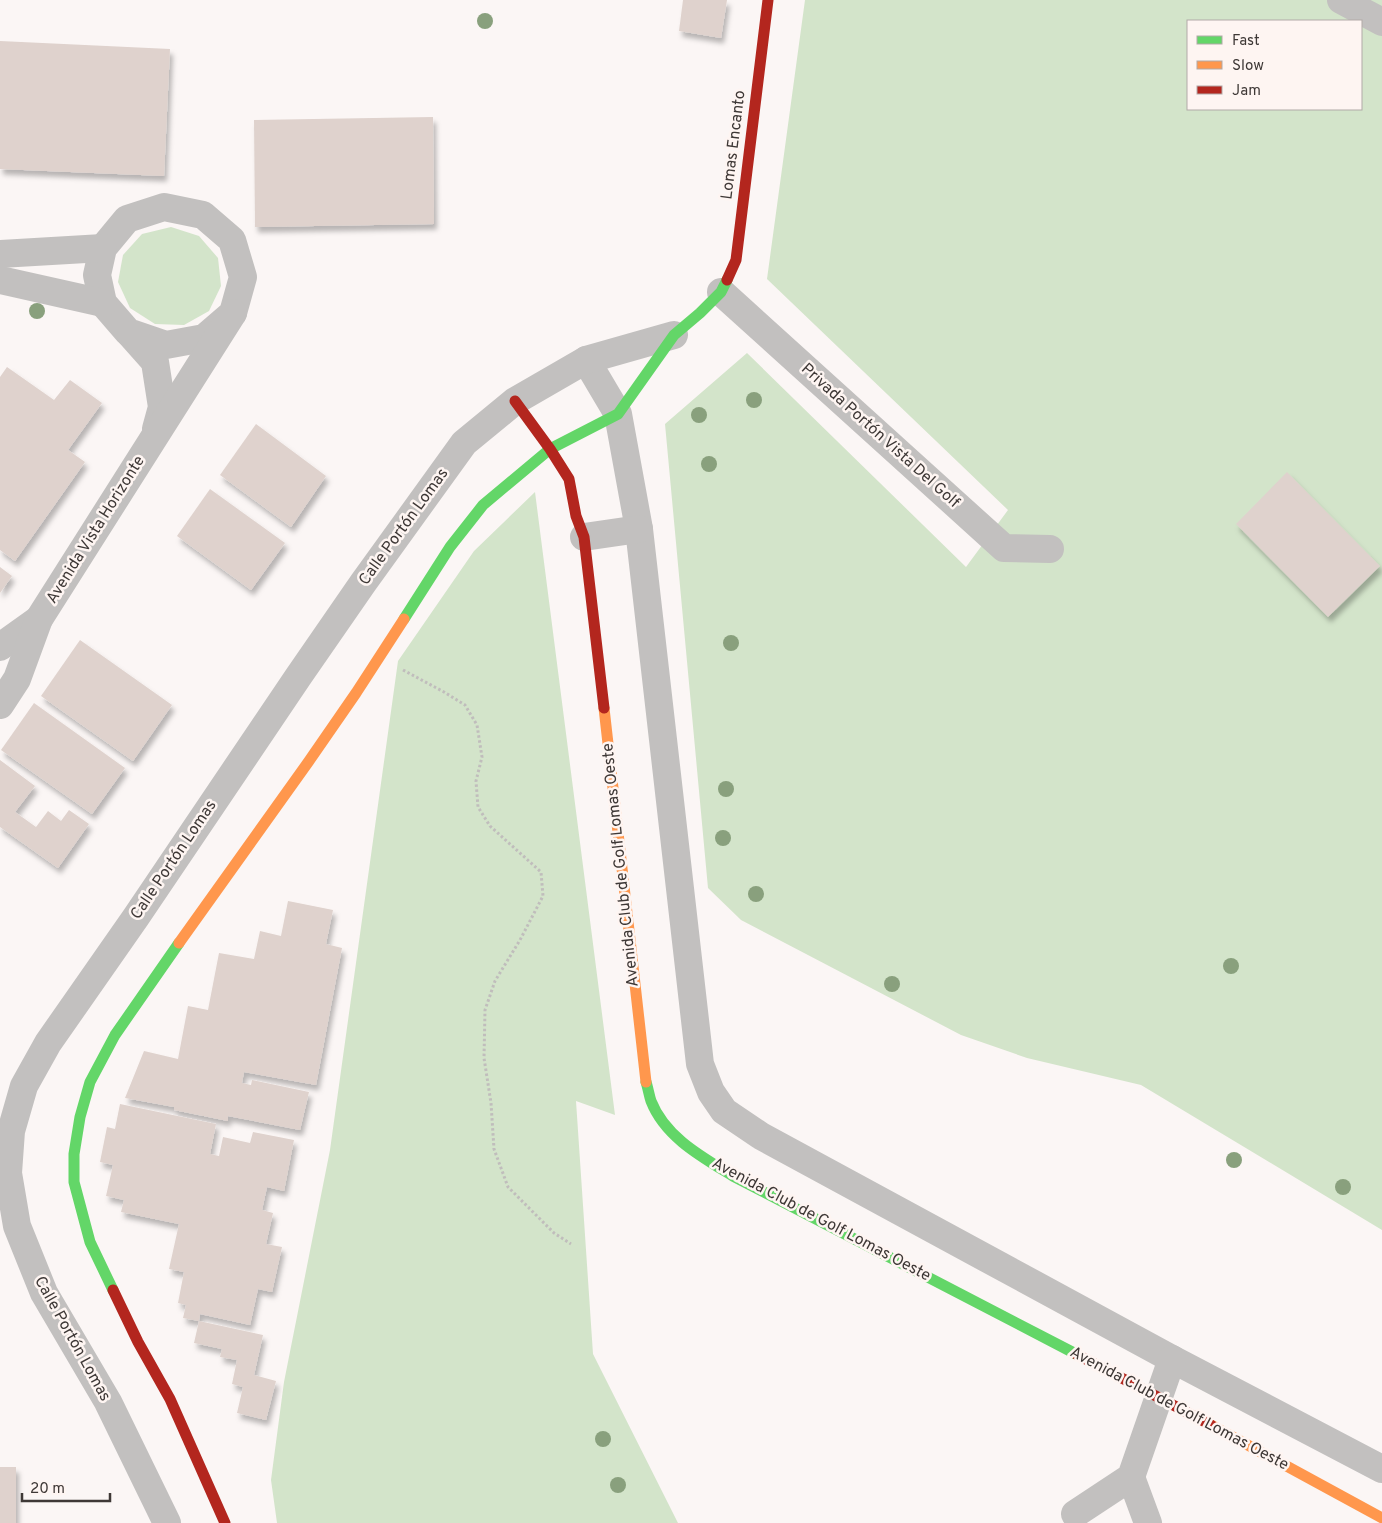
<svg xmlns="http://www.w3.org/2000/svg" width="1382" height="1523" viewBox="0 0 1382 1523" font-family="Overpass,sans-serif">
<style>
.green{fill:#d3e4ca;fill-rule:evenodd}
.building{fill:#dfd2cd;filter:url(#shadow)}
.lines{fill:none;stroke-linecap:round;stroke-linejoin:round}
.path{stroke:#c0bdbc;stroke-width:3;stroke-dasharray:2.5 2.5;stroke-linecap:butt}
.street{stroke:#c2c0bf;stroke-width:28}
.fast{stroke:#63d668;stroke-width:11}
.slow{stroke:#ff974d;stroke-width:11}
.jam{stroke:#b3261e;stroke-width:11}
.tree{fill:#89a07d}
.labels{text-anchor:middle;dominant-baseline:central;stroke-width:5;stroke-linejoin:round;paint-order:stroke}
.street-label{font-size:16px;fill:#3e3836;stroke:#fef5f2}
</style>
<defs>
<filter id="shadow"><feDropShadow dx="3" dy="5.5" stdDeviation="2.5" flood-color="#0004"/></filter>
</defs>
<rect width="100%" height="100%" fill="#fbf6f5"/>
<g class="green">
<path d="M805,0h577v1230l-241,-145 -114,-27 -66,-23 -220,-115 -33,-32 -43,-464 82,-71 219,214 42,-57 -241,-231zM1188,21h173v88h-173z"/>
<path d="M171,227l28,9 19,22 3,28 -12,25 -25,14 -29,-1 -25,-16 -12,-26 5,-27 19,-21z"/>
<path d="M535,492l80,623 -39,-14 17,253 85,169h-401l-6,-43 13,-98 46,-232 68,-489 76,-110z"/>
</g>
<g class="building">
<path d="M683,0h44l-6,38 -42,-7z"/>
<path d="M0,41l170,8 -6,127 -164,-7z"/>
<path d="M433,117l1,107 -179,3 -1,-107z"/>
<path d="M7,367l47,33 16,-20 32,23 -34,47 17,12 -70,99 -15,-11v-173z"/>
<path d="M256,424l70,52 -35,51 -71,-52z"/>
<path d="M1287,472l93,94 -52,51 -92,-93z"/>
<path d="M210,489l75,54 -34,47 -74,-54z"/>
<path d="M0,567l12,9 -12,17z"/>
<path d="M80,640l92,65 -39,56 -92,-65z"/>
<path d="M34,703l91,65 -33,46 -91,-64z"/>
<path d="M0,760l35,26 -20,26 21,15 12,-16 13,10 8,-11 20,14 -31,44 -58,-41z"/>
<path d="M288,901l45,9 -7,34 16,4 -26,137 -72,-13 -2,11 9,2 1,-5 57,12 -9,38 -72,-14v5l-54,-11v-3l-49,-9 19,-47 34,8 10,-53 20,4 11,-57 35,6 6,-28 21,5z"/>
<path d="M120,1104l96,20 -6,30 9,2 4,-19 27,6 3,-11 41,8 -10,51 -17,-4 -5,23 11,3 -7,31 16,3 -10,45 -14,-3 -8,36 -50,-11 -1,7 -16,-3 3,-13 -8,-2 6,-31 -15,-3 10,-45 -58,-12 3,-12 -18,-4 7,-31 -13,-3 7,-35 8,2z"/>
<path d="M199,1321l64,14 -9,40 22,6 -10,39 -29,-7 6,-26 -11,-3 5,-24 -17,-3 2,-8 -28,-6z"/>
<rect x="0" y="1467" width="16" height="56"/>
</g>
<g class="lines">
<path class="path" d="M403,670l41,22 21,13 12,20 5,32 -6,24 2,26 12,19 51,46 2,24 -23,44 -25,41 -10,29 -1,48 7,45 3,46 14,38 46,46 17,11"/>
<g class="street">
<path d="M1341,0l41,22"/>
<path d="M164,207l39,8 29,25 11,37 -10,36 -29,25 -38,7 -38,-13 -25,-29 -6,-28 6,-27 24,-29z"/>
<path d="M0,254l103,-6"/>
<path d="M0,280l103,23"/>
<path d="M721,292l283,256 46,1"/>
<path d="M131,335l24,27 7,45 -6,22"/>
<path d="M586,360l32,54 21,115 61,535 11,28 13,19 37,25 411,223 210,110"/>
<path d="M584,537l55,-8"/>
<path d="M0,647l39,-28"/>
<path d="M0,705l17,-26 22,-60 194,-306"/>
<path d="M1131,1477l17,46"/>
<path d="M1075,1514l56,-37 41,-118"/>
<path d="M167,1523l-59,-121 -64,-109 -27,-67 -9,-53 3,-42 13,-45 24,-43 88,-126 162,-240 65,-94 101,-140 51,-42 71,-41 88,-25"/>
</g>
<g class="fast">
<path d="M404,619l46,-72 33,-42 67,-56 68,-35 56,-79 26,-22 21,-21 6,-12"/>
<path d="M646,1082c2,6 3,13 5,19 14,36 51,56 82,75l343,178"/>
<path d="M113,1290l-23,-48 -16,-60v-28l6,-37 10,-35 25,-47 64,-92"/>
</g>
<g class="slow">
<path d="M604,708l42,374"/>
<path d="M179,943l130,-182 47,-68 48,-74"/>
<path d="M1211,1425l171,93"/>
</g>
<g class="jam">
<path d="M727,280l9,-20 32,-260"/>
<path d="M515,401l35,48 19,30 7,37 8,21 20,171"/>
<path d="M113,1290l25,52 32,57 55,124"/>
<path d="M1076,1354l135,71"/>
</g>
</g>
<g class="tree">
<circle cx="485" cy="21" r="8"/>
<circle cx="37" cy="311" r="8"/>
<circle cx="754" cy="400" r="8"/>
<circle cx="699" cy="415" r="8"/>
<circle cx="709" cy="464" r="8"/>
<circle cx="731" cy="643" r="8"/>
<circle cx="726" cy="789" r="8"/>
<circle cx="723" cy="838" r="8"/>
<circle cx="756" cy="894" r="8"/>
<circle cx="1231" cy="966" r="8"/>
<circle cx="892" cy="984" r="8"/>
<circle cx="1234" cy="1160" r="8"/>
<circle cx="1343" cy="1187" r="8"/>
<circle cx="603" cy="1439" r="8"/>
<circle cx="618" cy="1485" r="8"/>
</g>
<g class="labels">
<g class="street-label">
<text transform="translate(734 145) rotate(-83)">Lomas Encanto</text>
<text transform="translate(880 436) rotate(42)">Privada Portón Vista Del Golf</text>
<text transform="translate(404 527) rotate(-54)">Calle Portón Lomas</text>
<text transform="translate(96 530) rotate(-58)">Avenida Vista Horizonte</text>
<text transform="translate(174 860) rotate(-56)">Calle Portón Lomas</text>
<text transform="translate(621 865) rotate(-96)">Avenida Club de Golf Lomas Oeste</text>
<text transform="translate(821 1220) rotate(28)">Avenida Club de Golf Lomas Oeste</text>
<text transform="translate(72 1339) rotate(61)">Calle Portón Lomas</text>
<text transform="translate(1179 1409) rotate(28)">Avenida Club de Golf Lomas Oeste</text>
</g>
</g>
<rect x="1187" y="20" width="175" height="90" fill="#fef5f2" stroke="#b1a9a7"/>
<rect x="1197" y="36" width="25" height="8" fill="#63d668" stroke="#b1a9a7"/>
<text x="1232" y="45" font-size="15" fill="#3e3836">Fast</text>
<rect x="1197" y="61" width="25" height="8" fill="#ff974d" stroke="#b1a9a7"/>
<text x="1232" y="70" font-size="15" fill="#3e3836">Slow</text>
<rect x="1197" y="86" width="25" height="8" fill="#b3261e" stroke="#b1a9a7"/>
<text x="1232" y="95" font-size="15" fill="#3e3836">Jam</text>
<path d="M22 1493v8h88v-8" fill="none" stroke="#3e3836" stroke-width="2.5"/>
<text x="30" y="1493" font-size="15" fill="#3e3836" stroke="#fef5f2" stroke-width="4" paint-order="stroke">20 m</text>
</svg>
